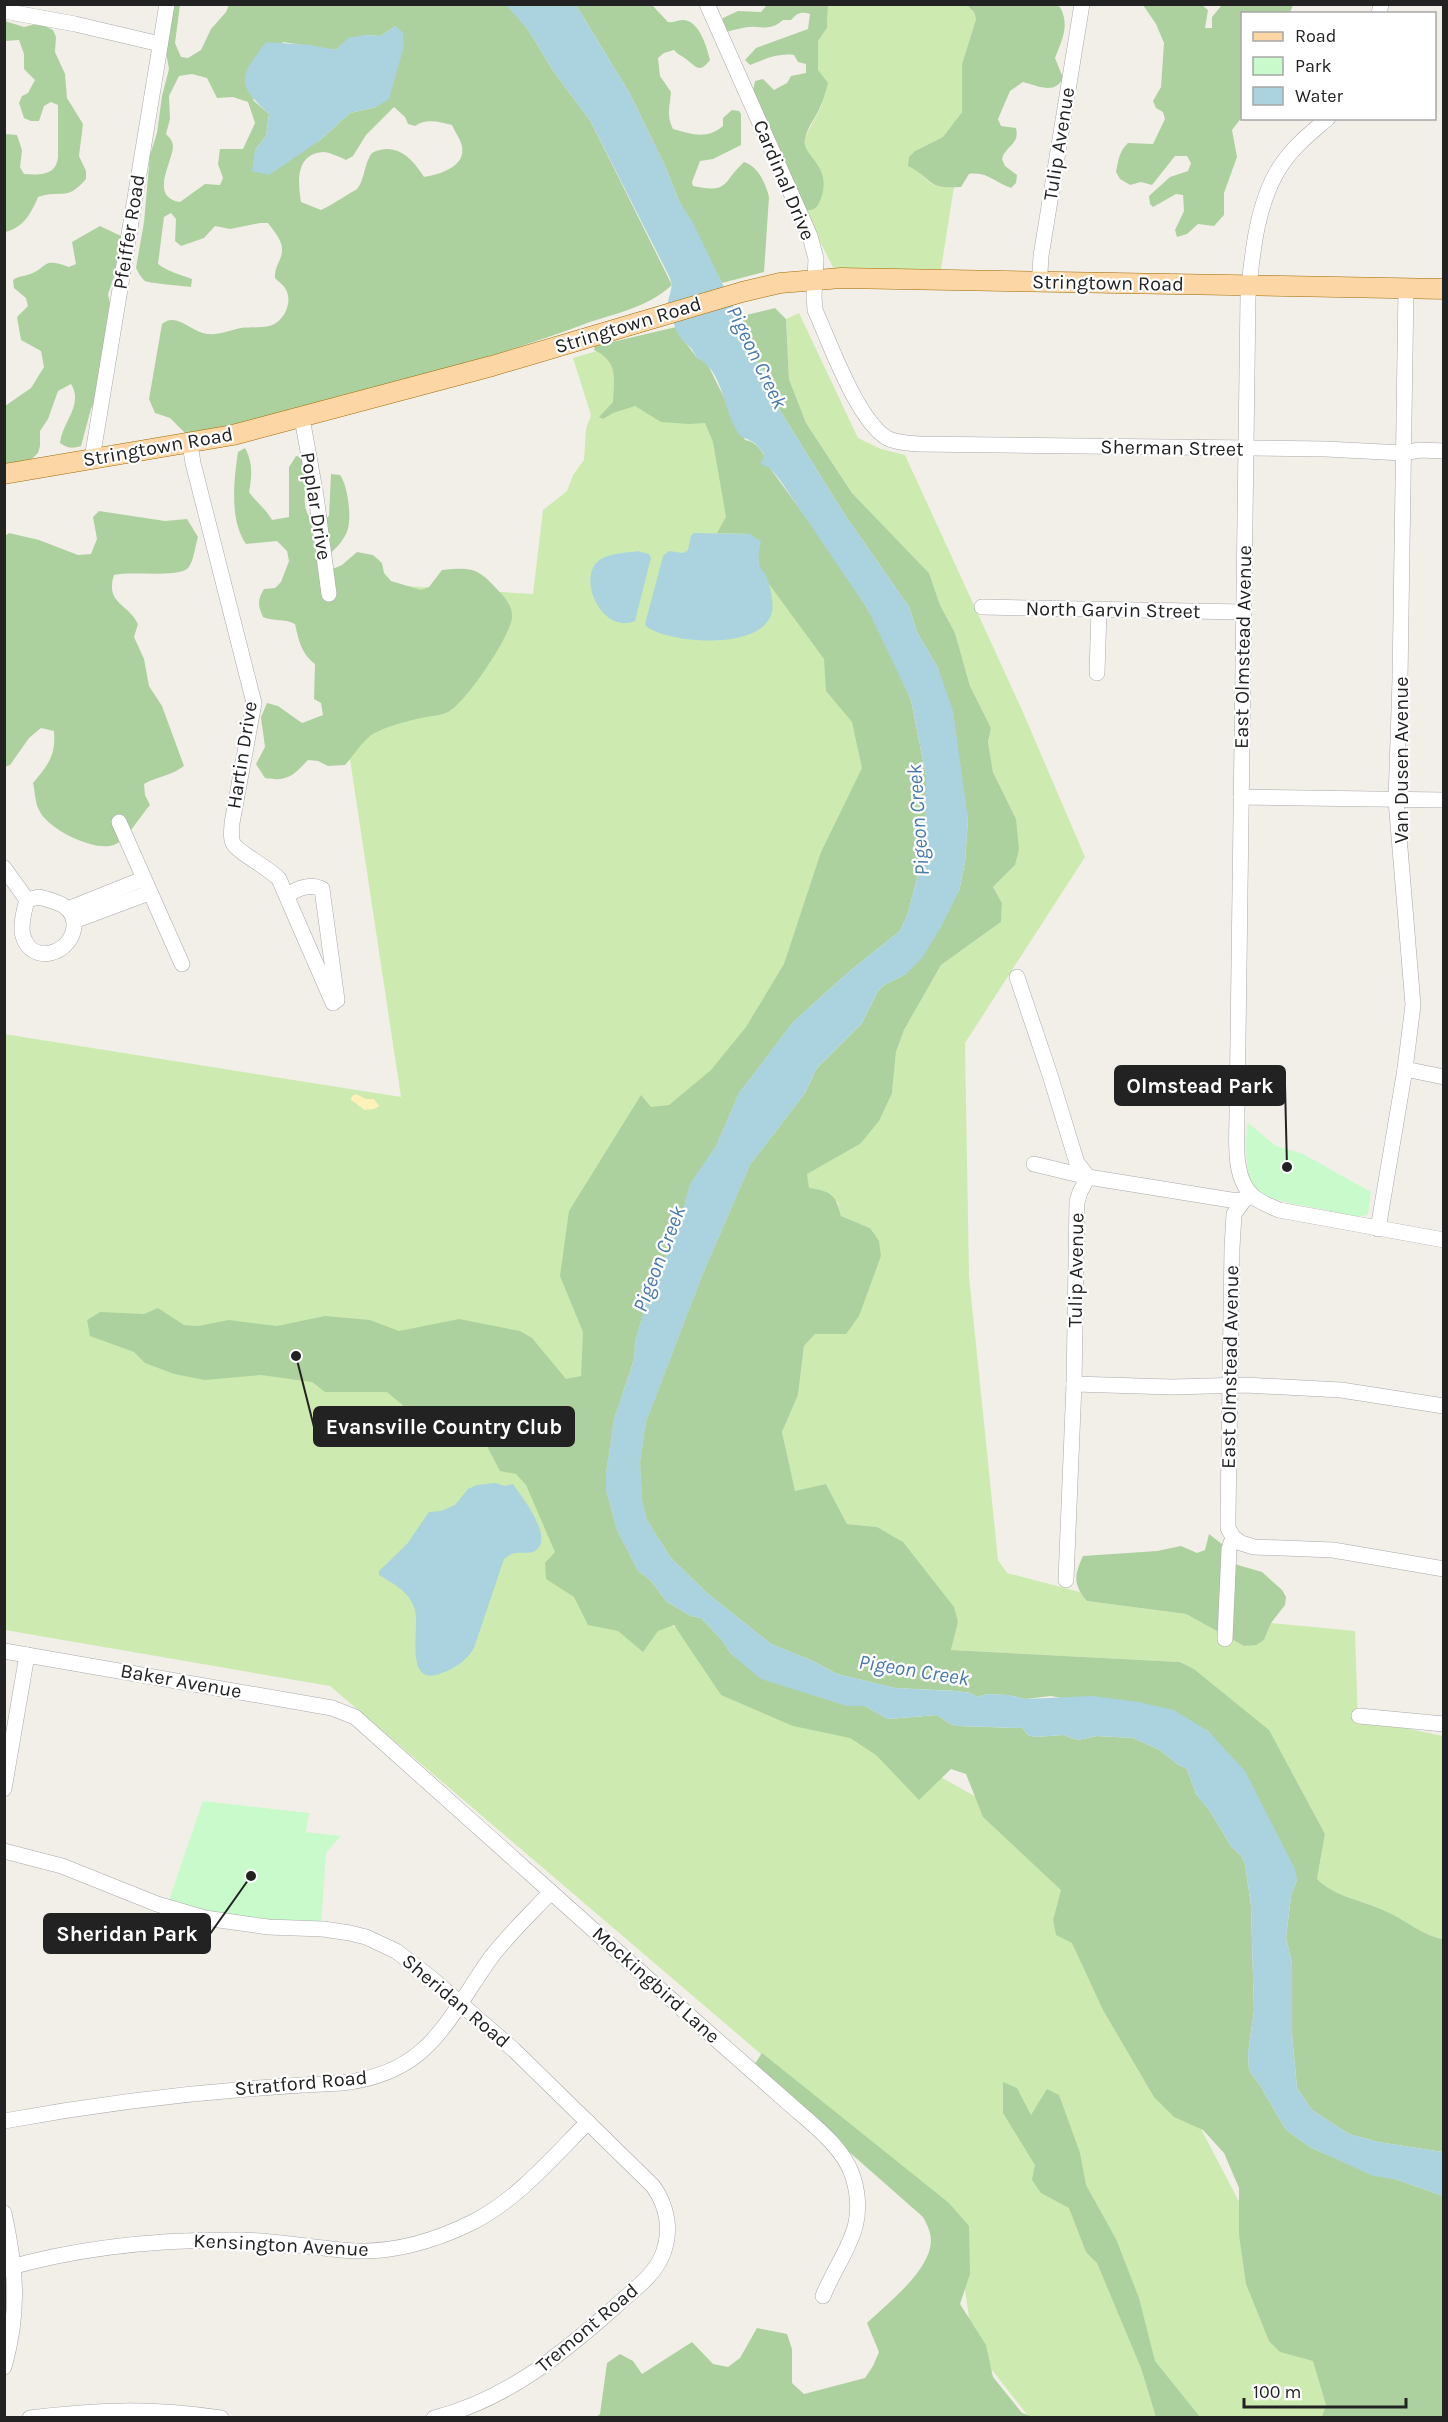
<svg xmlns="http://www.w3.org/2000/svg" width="1448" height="2422" viewBox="0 0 1448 2422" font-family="Karla,sans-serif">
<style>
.grass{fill:#cdebb0}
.forest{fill:#add19e;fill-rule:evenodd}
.sand{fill:#fff1ba}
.park{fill:#c8facc}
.water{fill:#aad3df}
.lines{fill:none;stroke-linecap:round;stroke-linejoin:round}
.minor-casing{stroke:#a9a9a9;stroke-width:16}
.major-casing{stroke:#a06b00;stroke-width:21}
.minor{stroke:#fff;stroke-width:15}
.major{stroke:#fcd6a4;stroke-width:20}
.labels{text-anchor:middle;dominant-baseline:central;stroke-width:4.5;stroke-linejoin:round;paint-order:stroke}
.street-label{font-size:20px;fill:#222;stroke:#fff}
.water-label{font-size:21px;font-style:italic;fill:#4a7aab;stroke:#fff}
.leader{fill:none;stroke:#222;stroke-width:2}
.callout-dot{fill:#222;stroke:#fff;stroke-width:2}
.callout{fill:#222;stroke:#222;stroke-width:2}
.callout-label{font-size:21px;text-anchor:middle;font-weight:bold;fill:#fff}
</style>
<rect width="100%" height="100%" fill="#f2efe9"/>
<g class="grass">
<path d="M828,5h139l7,7 2,7 -14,45v48l-19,25 -28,14c8,25 9,38 39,36l-13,82h-107l-30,-59 1,-73 17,-32 -4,-35v-29l9,-13z"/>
<path d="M799,313l59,125 23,11 24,6 117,255 63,147 -120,186 4,233 29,284 9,13 73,19 7,9 99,13 58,32 20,-6 7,-17 84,8 3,93 46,4 39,8v203c-22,-4 -38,-19 -58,-28 -24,-11 -50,-14 -68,-32l8,-45 -56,-103 -75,-62 -14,-7 -229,-12 7,-28 -81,-95 -30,-3 -21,-40 -31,8 -13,-60 16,-37 6,-49 11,-12 55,-106 -29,-12 -3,-14 -29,-13 -3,-15 54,-30 32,-51 4,-41 8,-22 37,-65 60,-43 1,-19 -9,-16 22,-22 1,-46 -23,-47 -5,-30 3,-14 -21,-42 -15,-53 -15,-28 -11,-32 -77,-80 -46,-70 -17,-44 -3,-60z"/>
<path d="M672,329l209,418 -242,860 410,231 290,555 -5,24h-305l-56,-71 -17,-121 -50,-47 -576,-492 -325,-56 -1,-596 397,63 -78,-516 210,13 10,-84 24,-19 6,-16 11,-15 2,-31 5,-14 -18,-57z"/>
</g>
<g class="forest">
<path d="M506,4l21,24 27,44 37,50 81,163c-26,24 -58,28 -90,40 -119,44 -244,73 -365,107l-31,2 -16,-16 -15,-5 -6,-14 13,-75c14,-13 30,9 46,10 11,1 23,-4 33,-6 9,-1 19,0 28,-2 15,-3 25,-25 16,-38 -2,-3 -7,-7 -10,-10 -1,-11 7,-18 7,-28 1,-9 -9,-20 -14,-27h-8l-30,6 -15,-3 -11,12 -23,8 -6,-5 1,-22 -5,-6 -7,4 -6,47c11,8 21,10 34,15l-1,8c-8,-1 -43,-4 -46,-6 -4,-3 -7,-9 -9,-13l8,-46 6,-67 7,-22 5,-37 7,-27 -4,-22 6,-42h9l-5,38 6,14 7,1 13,-8 10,-21 15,-17 3,-7zM396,26l-20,81 -26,6 -31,28 -64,9 11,-14 3,-22 -16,-14 30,-58 53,8 29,-15 15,1zM192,74l15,4 10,20 16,-1 15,5 7,21 -12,26h-23l-2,15 5,14 -3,7 -15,-1 -25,18c-31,-5 -8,-39 -7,-55 0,-6 -3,-9 -7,-13l4,-15 -1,-23 10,-20zM394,107l11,10 3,7 7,2c11,-8 24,-4 37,-1 3,7 9,15 10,22 4,20 -24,28 -38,30 -10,-16 -24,-32 -44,-27 -6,1 -9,3 -11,8 -5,9 -5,23 -12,31 -2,1 -32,20 -36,21l-20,-8c-3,-19 -6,-48 22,-50 6,0 17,5 23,8l7,-4 13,-21z"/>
<path d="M1051,4l9,3c10,18 2,33 -5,51l8,20c-8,17 -25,8 -40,4l-13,9 -12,28 3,7 15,2c4,17 -10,17 -14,31l3,7 12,9 -1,8 -5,5c-17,-6 -24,-17 -42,-14l-8,13c-37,2 -25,-7 -53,-21l1,-9 6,-6 28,-14 19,-25v-48l14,-45 -2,-7 -7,-7z"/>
<path d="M576,5h76l16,17c6,1 10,-2 15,-2 16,0 24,27 27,40 -11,14 -13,7 -24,-1 -5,-4 -8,-4 -12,-9l-10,3 -6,5 2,18 11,16c-1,15 -5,22 2,37 18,5 34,11 50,-3v-8l9,-8 7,1 2,3v31l-28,14 -13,2 -8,21 1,4c37,8 29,-4 51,-24 14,4 22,22 25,35l-5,75 -42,11 -43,-82 -13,-33 -36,-74z"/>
<path d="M767,5h61l-1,23 -9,13v29l10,13c-2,7 -4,15 -7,22 -4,11 -14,22 -16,34 -4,17 28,26 16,59 -3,10 -7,13 -17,12l-26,-66 -26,-48 3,-15 8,-2 11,11 13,-7 4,-7 15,-3v-9l-8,-2 -4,-7c-15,-2 -30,4 -44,10l-5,-5 11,-12 52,-19 2,-15c-9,-3 -13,-1 -19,6h-8c-9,8 -16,8 -27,7 -9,-1 -21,3 -30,5l-5,-6 2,-8 15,-7 23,1z"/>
<path d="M1143,5h59l6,5 -3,18h7v-11l10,-12h71l-3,8 -48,1v103l-10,13 5,27 -13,36v22l-10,11 -16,-2 -11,10 -10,3 -2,-7 9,-19 -1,-16 -7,-1 -23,13 -3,-3 -1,-8 21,-19 18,-6 3,-8 -4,-7h-12l-23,29 -11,-3 -11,3 -10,-6 -4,-7c2,-10 3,-21 12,-29l25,1 12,-25 -2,-7 -7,-4 -3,-7 8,-14 3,-44 -8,-19z"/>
<path d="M5,21l19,6 15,-4 14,7 3,7 -1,15 10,22 2,24 16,26 -4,32 7,15v8c-20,23 -23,10 -48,18 -7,17 -15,31 -33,35v-98l12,1 5,15 -2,17 4,7c16,1 32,2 34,-17v-52l-7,-3 -7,4 -5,15h-8l-7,-3 -5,-15 3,-7 6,-3 7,-13 -11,-11v-15l-5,-14 -14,1z"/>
<path d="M100,226l21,10 -3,29 -10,29 3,15 -10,80 -10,20 -10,37c-9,3 -14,2 -21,-3 2,-21 24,-38 11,-59l-13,7 -10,28 -8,12v15l-2,7 -14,13 -19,5v-65l26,-18 13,-21 -3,-16 -20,-11 -4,-23 11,-11 -2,-8 -12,-10 -1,-8c6,-4 7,-3 14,-5 22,-6 13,-19 42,-8l7,-3 -4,-22z"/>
<path d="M775,308l11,11 3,60 17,44 46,70 77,80 11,32 15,28 15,53 21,42 -3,14 5,30 23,47 3,30 -4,16 -22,22 9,16 -1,19 -60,43 -37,65 -8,22 -4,41 -13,28 -19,23 -53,30 2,14c21,3 27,6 32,28l29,12 9,13 2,15 -22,60 -13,18h-31l-11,12 -6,49 -16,37 13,59 31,-7 21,40 30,3 26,15 51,65 4,15 -7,28 229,12 14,7 75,61 56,104 -8,45c18,18 45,21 68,32 21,9 36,24 58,28v213l-65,-10 -29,-8 -37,-24 -15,-22 -5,-53v-72l-6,-25 5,-42 6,-16 -89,-149 -16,-8 -141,-27 -25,3 -18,-4 -21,-1 -10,3 -6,-4 -15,-2 -61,-3 -58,-14 -24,-13 -42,-17 -64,-51 -37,-36 -23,-37 -5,-20 -2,-38 6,-40 56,-146 48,-111 55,-72 12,-25 45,-45 16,-32 6,-6 22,-11 53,-83 6,-29 3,-43 -30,-151 -21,-36 -8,-25 -66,-95 -64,-103 -8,-28 -15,-21 -8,-23 -10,-20z"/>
<path d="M676,327c4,13 14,19 20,30l11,6 38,77c14,2 20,16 25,28l59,81 48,75 34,76 15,76v18l-2,58 -16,61 -8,18 -49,39 -58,52 -54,71 -23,53 -26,39 -11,39 -34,84 -10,34 -1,17 -20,60 -8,54v17l11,40 21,41 12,9 17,22 24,14 10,2 21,22 9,14 116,52h18l23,13 49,-4 13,9 8,2 64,2 6,7 7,2 28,-2 15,5 19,-4 36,2 27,12 17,14 10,5 9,25 14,17 21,35 11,11 3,7 6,41 3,106 -6,42 1,17 12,17 25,43 24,17 63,28 22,4 48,17v221h-121l4,-12 -13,-44 -33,-9 -11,-11 -23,-57 -7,-49v-47l-15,-35 -21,-23 -29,-13 -20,-20 -51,-87 -31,-67 -16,-8 -3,-15 8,-30 -78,-73 -17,-43 -15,-5 -32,31 -43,-45 -26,-17 -57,-12 -72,-31 -47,-70 -16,6 -15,21 -25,-21 -30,-6 -14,-28 -28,-18 -1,-16 10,-11 -29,-67 -10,-11 -16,-3 -22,-42 -25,-17 -29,11 -37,-31h-62l-13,-10 -51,-7 -56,5 -31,-6 -29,-11 -11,-11 -44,-16 -3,-16 13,-8 44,2 14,-6 26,17 14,1 31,-6 48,6 48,-10 45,4 29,11 60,-12 61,12 12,7 34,41 15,-3 2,-44 -23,-56 9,-65 72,-116 10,12 18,-2 42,-35 35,-43 38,-63 37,-112 41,-84 -10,-46 -26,-31 -2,-32 -55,-75 -10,-17 -1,-14 -8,-19 -33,-1 9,-16 -13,-75 -8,-19 -16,1 -28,-2 -26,-16 -22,7 -10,6 -4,-2 14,-15c1,-24 6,-40 -19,-52l1,-4z"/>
<path d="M245,448c8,14 7,29 4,44 8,11 17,17 23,28l17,-3v-50l7,-11 9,2c7,22 -11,50 11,65l13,-7 2,-42 9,1c8,10 13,47 6,59 -5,11 -17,20 -25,29l7,8 14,-6 15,-13 16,3 9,8 2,10 7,8 30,9 8,-3 13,-17c26,-2 34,-4 53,17 8,9 18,17 17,31 -2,19 -47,86 -64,94 -8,4 -19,4 -27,6 -13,3 -42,10 -52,19 -9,8 -16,19 -24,28l-17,1 -10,-5 -10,-1c-15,16 -21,22 -43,18l-9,-14 9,-17 -4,-30 6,-14 11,3 24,17 21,-8 -2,-12 -7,-4 1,-35c-14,-11 -16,-23 -20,-40 -11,-6 -21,-2 -32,-7 -5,-11 -6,-17 1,-28l11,-1 6,-6 8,-21 -2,-10 -10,-10 -31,3c-17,-24 -12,-65 -8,-92z"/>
<path d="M99,511l66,10 22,-2 11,18c-3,9 -4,24 -10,31 -9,10 -57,3 -74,7 -9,29 14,28 24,49l-4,13 10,22 5,27 13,20 22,60c-13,10 -26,10 -40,18l1,11 5,10c-8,9 -24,35 -34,39 -19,10 -69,-15 -77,-34 -4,-7 -4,-19 -6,-27 15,-18 23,-27 21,-52l-13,-3 -12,10 -19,27 -5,2v-231l4,-3 30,7 39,15 13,-1 6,-15 -4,-22z"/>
<path d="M1209,1534l13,10 9,19 31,9 20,18 4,7 -1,8 -14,18 -7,17 -8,5 -12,1 -58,-32 -99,-13c-14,-16 -13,-26 -4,-45l74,-5 24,-5 16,7 8,-3z"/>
<path d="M762,2053l187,150 20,23 1,48 -10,30 26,41 7,32 29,36 11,4 -438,1 5,-4 7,-51 13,-9 13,7 9,13 50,-32 21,22 15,3 12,-9 17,-30 30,6 5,15v34l12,11 61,-16 8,-12 6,-14 -12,-29c20,-19 57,-48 63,-75 3,-12 -2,-22 -7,-31l-159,-140 -10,-12z"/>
<path d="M1003,2082l14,6 14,27 16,-26 12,6 21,58 6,32 30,54 23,59 16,63 45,56h-44l-15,-49 -44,-105 -11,-11 -17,-44 -28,-15 -9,-13 3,-15 -32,-52z"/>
</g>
<path class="sand" d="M356,1094l10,5h8l5,7 -5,3 -9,1 -14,-10 1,-4z"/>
<g class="park">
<path d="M1247,1122l29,24 27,8 68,38 -3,22c-11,6 -33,-2 -46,-5 -70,-12 -79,-12 -75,-87z"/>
<path d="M203,1801l106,12 -3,19 35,4 -15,17 -5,71c-52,-4 -103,-5 -152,-24z"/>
</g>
<g class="water">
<path d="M506,5h70l54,89 36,74 13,33 13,20 56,116 8,23 15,21 8,28 64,103 66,95 8,25 21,36 15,43 15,108 -3,43 -6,29 -18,36 -19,31 -16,16 -22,11 -6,6 -16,32 -45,45 -12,25 -55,72 -48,111 -56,146 -6,40 2,38 5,20 23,37 37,36 64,51 42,17 24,13 58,14 61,3 15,2 6,4 10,-3 21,1 18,4 67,-3 45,6 36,8 34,21 37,40 50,98 2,11 -6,16 -5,42 6,25v72l5,53 15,22 37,24 29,8 65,10v44l-48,-17 -22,-3 -63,-29 -24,-17 -25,-43 -12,-17 -1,-17 6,-42 -3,-106 -6,-41 -3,-7 -11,-11 -21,-35 -14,-17 -9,-25 -10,-5 -17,-14 -27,-12 -36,-2 -19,4 -15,-5 -28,2 -7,-2 -6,-7 -64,-2 -8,-2 -13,-9 -49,4 -23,-13h-18l-86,-27 -30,-25 -9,-14 -21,-22 -10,-2 -24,-14 -17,-22 -12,-9 -21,-41 -11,-40v-16l8,-55 20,-59 1,-18 10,-34 34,-84 11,-40 26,-38 23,-53 54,-71 58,-52 49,-39 8,-18 16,-61 2,-76 -15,-76 -43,-90 -88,-130 -10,-12 -9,-4 3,-10c-3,-4 -8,-11 -13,-13 -5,-3 -8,-2 -12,-7 -17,-23 -14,-63 -43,-77l-4,-8 -10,-9 -5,-8 -10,-26 5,-21 -2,-7 -79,-156 -37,-50 -27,-44z"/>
<path d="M396,26l7,7 1,13 -15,53 -13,8 -26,6 -31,28 -50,34 -17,-4 3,-21 11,-14 3,-22c-35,-32 -29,-37 -3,-72l44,3 26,5 12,-12 17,-3 15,1z"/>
<path d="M694,533l56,1 11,7c-2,8 -3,15 -2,23 1,5 4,7 7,12 4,8 8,27 6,36 -9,39 -100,32 -125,15l-2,-3 18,-68 6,-5 14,2 5,-3 3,-14z"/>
<path d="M638,551l11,3 2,4 -16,63c-34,14 -60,-46 -34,-62 10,-6 26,-6 37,-8z"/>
<path d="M495,1483l10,3 8,-2c9,13 42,54 22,67 -10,5 -18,-3 -31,8l-30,89c-7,12 -18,20 -32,25 -39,16 -22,-45 -27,-63 -6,-19 -20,-25 -36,-35v-4l28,-27 22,-32 12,-1 14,-6 13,-16 9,-4z"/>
</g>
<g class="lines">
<defs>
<g id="minor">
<path d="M707,4l103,232 6,23 -2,38 1,13c15,33 42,110 72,128 9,5 21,5 31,6l408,5 77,4 17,-3 24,1"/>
<path d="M4,11l71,13 85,20"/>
<path d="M1379,14l2,-10"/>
<path d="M1328,118c-16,14 -34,28 -46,46 -25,36 -30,90 -34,133l-11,817c0,25 -5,65 17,83 7,6 17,9 25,13l165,30"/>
<path d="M1043,283l-3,-10 1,-17 41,-252"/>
<path d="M302,418l14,78 13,98"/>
<path d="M190,444l3,19 61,240 -22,120c0,6 -2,14 1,20 5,10 35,24 46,36l54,124"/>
<path d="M92,459l75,-455"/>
<path d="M982,607l262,5"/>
<path d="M1097,673l2,-63"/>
<path d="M1241,797l203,3"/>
<path d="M119,822l63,142"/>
<path d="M4,868l23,32"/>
<path d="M288,895c10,-7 22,-12 34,-6l15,111 -2,1"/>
<path d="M39,897c16,4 37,9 35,30 -3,27 -42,39 -51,9 -3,-11 1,-25 4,-36z"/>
<path d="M68,909l75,-30"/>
<path d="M74,921l75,-28"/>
<path d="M1017,977l33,98 27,88 11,14 -8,15 -3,10 -3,182 -8,196"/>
<path d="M1405,1069l39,8"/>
<path d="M1034,1164l54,13 149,24 11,-3"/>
<path d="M1244,1200l-10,14 -2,34 -4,268v12l5,9 8,6 13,4 79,3 111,19"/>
<path d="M1378,1229l27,-160 8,-64 -17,-205 4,-120 6,-392"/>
<path d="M1074,1384l98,3 73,-2 96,5 103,16"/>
<path d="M1225,1639l4,-90 4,-12"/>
<path d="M4,1651l328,57 23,9c118,106 237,211 355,317 25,22 50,44 75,66 24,22 58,45 68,77 16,52 -12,75 -30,119"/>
<path d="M1359,1716l85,8"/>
<path d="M4,1789l23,-134"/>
<path d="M4,1851l58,15 95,38 48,14 63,9 55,2 27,4 16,4 30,14 34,26 84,73 139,136c15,21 19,46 9,70 -9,21 -30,35 -46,50 -54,48 -110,94 -182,112"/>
<path d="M4,2121c114,-21 223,-33 338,-38 89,-10 104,-63 150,-127 18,-23 39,-43 59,-64"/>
<path d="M4,2213c12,56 16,98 0,154"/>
<path d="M4,2269c78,-23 158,-30 238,-29 34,1 66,7 99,10 45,5 92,-8 132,-28 45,-23 80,-65 115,-100"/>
<path d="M30,2418c69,-9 122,-10 191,0"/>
</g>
<path id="major" d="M4,474l229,-39 259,-69 250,-74 38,-9 61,-5 603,11"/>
</defs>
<use href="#minor" class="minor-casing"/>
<use href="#major" class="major-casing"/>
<use href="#minor" class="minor"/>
<use href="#major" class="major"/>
</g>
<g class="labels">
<g class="street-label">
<text transform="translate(1059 144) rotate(-81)">Tulip Avenue</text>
<text transform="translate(784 180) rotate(67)">Cardinal Drive</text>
<text transform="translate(129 232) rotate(-81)">Pfeiffer Road</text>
<text transform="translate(1108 283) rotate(1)">Stringtown Road</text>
<text transform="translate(628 325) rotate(-17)">Stringtown Road</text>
<text transform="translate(158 447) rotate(-10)">Stringtown Road</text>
<text transform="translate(1172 448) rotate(1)">Sherman Street</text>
<text transform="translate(316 506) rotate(81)">Poplar Drive</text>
<text transform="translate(1113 610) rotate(1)">North Garvin Street</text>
<text transform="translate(1243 647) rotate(-89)">East Olmstead Avenue</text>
<text transform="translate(242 755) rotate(-81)">Hartin Drive</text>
<text transform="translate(1401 760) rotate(-90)">Van Dusen Avenue</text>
<text transform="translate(1076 1270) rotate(-89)">Tulip Avenue</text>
<text transform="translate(1230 1367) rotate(-89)">East Olmstead Avenue</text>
<text transform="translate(181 1681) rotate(10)">Baker Avenue</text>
<text transform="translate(656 1985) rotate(42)">Mockingbird Lane</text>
<text transform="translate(456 2001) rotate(40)">Sheridan Road</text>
<text transform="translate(301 2083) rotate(-5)">Stratford Road</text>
<text transform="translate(281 2245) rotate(3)">Kensington Avenue</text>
<text transform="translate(587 2328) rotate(-40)">Tremont Road</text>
</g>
<g class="water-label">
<text transform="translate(757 357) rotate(64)">Pigeon Creek</text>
<text transform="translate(918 820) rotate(-94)">Pigeon Creek</text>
<text transform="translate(659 1259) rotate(-69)">Pigeon Creek</text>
<text transform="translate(914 1670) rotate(9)">Pigeon Creek</text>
</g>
</g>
<path class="leader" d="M1287 1167L1285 1085M296 1356L314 1427M251 1876L210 1934"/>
<g class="callout-dot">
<circle cx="1287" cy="1167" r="6"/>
<circle cx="296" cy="1356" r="6"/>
<circle cx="251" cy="1876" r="6"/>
</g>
<g class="callout">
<rect x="1115" y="1066" width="170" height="39" rx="6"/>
<rect x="314" y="1407" width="260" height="39" rx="6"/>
<rect x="44" y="1914" width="166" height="39" rx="6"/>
</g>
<g class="callout-label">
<text x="1200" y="1093">Olmstead Park</text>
<text x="444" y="1434">Evansville Country Club</text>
<text x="127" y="1941">Sheridan Park</text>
</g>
<rect width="1448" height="2422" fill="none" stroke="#222222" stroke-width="12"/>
<rect x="1241" y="12" width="195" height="108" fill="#ffffff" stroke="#a7a7a7" stroke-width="1.5"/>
<rect x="1253" y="32" width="30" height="9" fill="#fcd6a4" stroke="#a7a7a7" stroke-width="1.5"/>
<text x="1295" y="42" font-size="18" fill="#222222">Road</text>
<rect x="1253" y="57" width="30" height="18" fill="#c8facc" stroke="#a7a7a7" stroke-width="1.5"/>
<text x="1295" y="72" font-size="18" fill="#222222">Park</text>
<rect x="1253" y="87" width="30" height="18" fill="#aad3df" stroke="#a7a7a7" stroke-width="1.5"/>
<text x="1295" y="102" font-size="18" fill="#222222">Water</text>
<path d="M1244 2398v9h162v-9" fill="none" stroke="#222222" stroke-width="3"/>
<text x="1253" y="2398" font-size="18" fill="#222222" stroke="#ffffff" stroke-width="4.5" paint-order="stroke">100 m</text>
</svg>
